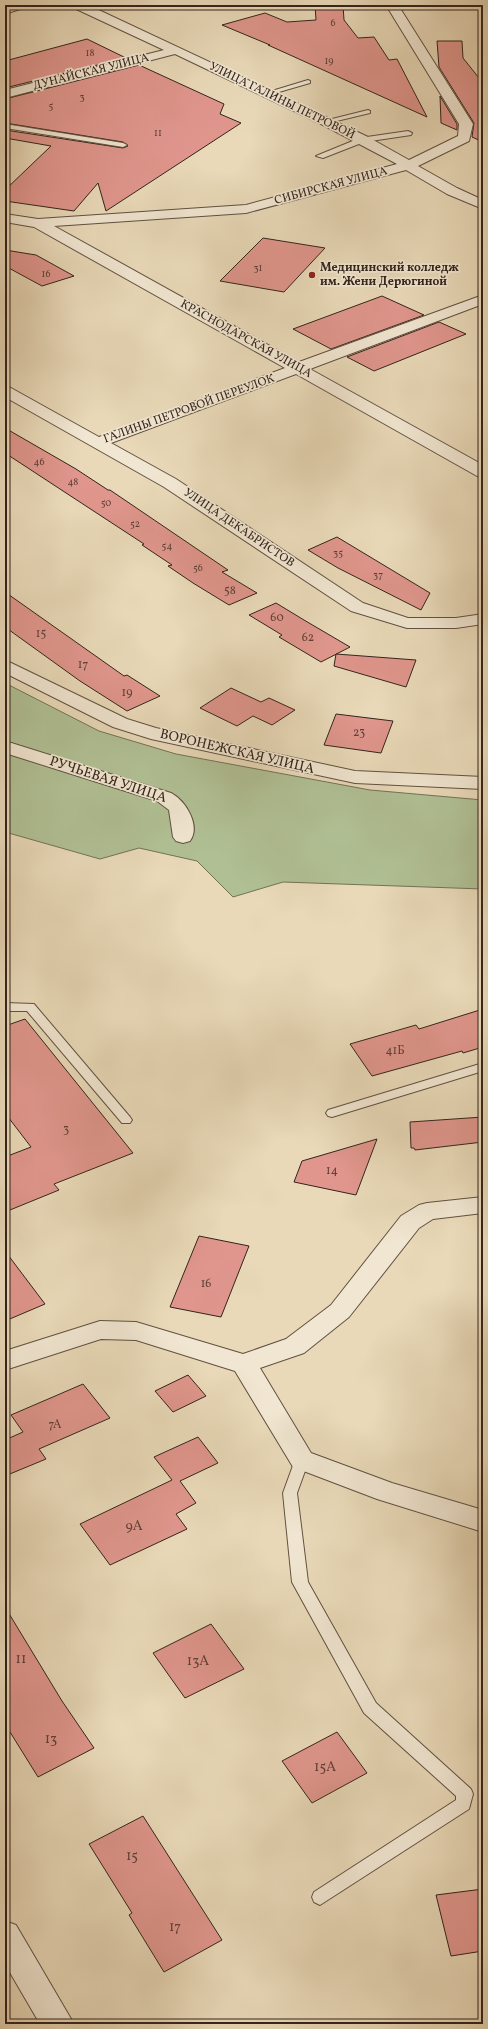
<svg xmlns="http://www.w3.org/2000/svg" width="488" height="2029" viewBox="0 0 488 2029" font-family="Vollkorn,serif">
<style>
.green{fill:#b0c094;stroke:#727258}
.building{fill:#e0968d;stroke:#33241b}
.lines{fill:none;stroke-linecap:round;stroke-linejoin:round}
.lane-casing{stroke:#605142;stroke-width:2}
.street-casing{stroke:#605142;stroke-width:2}
.lane{fill:#f1e6d1;fill-rule:evenodd}
.street{fill:#f1e6d1;fill-rule:evenodd}
.poi-dot{fill:#8f2418;stroke:#f1e6d1;stroke-width:1.5}
.labels{text-anchor:middle;dominant-baseline:central;stroke-width:3.5;stroke-linejoin:round;paint-order:stroke}
.far-number-label{font-size:10px;fill:#5e4038}
.far-street-label{font-size:12px;fill:#33241b;stroke:#f1e6d1}
.far-poi-label{font-size:12px;font-weight:bold;fill:#33241b;stroke:#f1e6d1;text-anchor:start}
.number-label{font-size:12px;fill:#5e4038}
.street-label{font-size:14px;fill:#33241b;stroke:#f1e6d1}
.near-number-label{font-size:14px;fill:#5e4038}
</style>
<rect width="100%" height="100%" fill="#e9d9b8"/>
<filter id="stains"><feTurbulence type="fractalNoise" baseFrequency=".005" numOctaves="4"/><feColorMatrix values="0 0 0 0 .2 0 0 0 0 .09 0 0 0 0 .02 0 0 0 .5 -.17"/></filter>
<radialGradient id="worn" r=".72"><stop offset=".6" stop-color="#630" stop-opacity="0"/><stop offset="1" stop-color="#630" stop-opacity=".3"/></radialGradient>
<path class="green" d="M5,683l94,48 77,23 194,36 113,10v89l-200,-7 -50,15 -36,-36 -58,-13 -39,11 -95,-27z"/>
<g class="building">
<path d="M315,5h28l1,15 14,18 16,-1 15,23 8,-1 30,58 -159,-72h2l-48,-20 43,-12 22,9 29,-2z"/>
<path d="M87,39l39,19 -121,30v-27z"/>
<path d="M437,41h25l1,17 20,25v59l-11,-5 2,-14 -35,-56z"/>
<path d="M139,65l85,39 -4,10 21,9 -135,88 -8,-28 -24,28 -69,-10v-11l46,-44 -46,-8v-8l118,18 5,-2 -5,-4 -118,-19v-24z"/>
<path d="M440,96l17,28v6l-16,-7z"/>
<path d="M263,238l62,10 -41,44 -64,-11z"/>
<path d="M5,250l31,5 38,21 -32,10 -37,-20z"/>
<path d="M382,296l42,19 -93,34 -38,-20z"/>
<path d="M439,322l27,12 -92,37 -27,-14z"/>
<path d="M5,428l71,41 32,21h2l118,80 -6,2 35,21 -28,12 -36,-22 -25,-17 4,-1 -30,-20 2,-1 -139,-91z"/>
<path d="M337,537l93,56 -9,17 -83,-42 -30,-18z"/>
<path d="M5,592l119,84 3,-1 33,21 -33,15 -47,-30 -75,-54z"/>
<path d="M276,603l28,17 46,27 -29,15 -42,-25 3,-2 -33,-20z"/>
<path d="M336,654l80,6 -10,27 -72,-21z"/>
<path d="M231,688l30,14 8,-4 26,12 -23,15 -19,-9 -16,10 -37,-18z"/>
<path d="M336,714l57,7 -12,32 -57,-8z"/>
<path d="M483,1009v38l-20,6 -1,-2 -90,25 -22,-32 66,-19 3,4z"/>
<path d="M25,1019l108,134 -79,31 5,6 -54,22v-55l26,-10 -26,-34v-87z"/>
<path d="M483,1117v25l-68,8 -1,-2h-3l-1,-26z"/>
<path d="M377,1139l-21,56 -62,-13 8,-21z"/>
<path d="M199,1236l50,10 -28,71 -51,-10z"/>
<path d="M5,1251l40,53 -40,17z"/>
<path d="M188,1375l18,21 -33,16 -18,-21z"/>
<path d="M83,1384l27,34 -71,31 7,10 -41,17v-36l18,-8 -12,-17z"/>
<path d="M198,1437l20,26 -38,18 16,22 -20,11 11,15 -77,36 -30,-41 92,-44 -18,-23z"/>
<path d="M5,1607l57,94 32,47 -56,29 -33,-53z"/>
<path d="M211,1624l33,45 -59,29 -32,-45z"/>
<path d="M337,1732l30,41 -55,30 -30,-42z"/>
<path d="M143,1816l79,124 -58,32 -35,-57 3,-2 -43,-69z"/>
<path d="M483,1889v62l-32,5 -15,-61z"/>
</g>
<g class="lines">
<defs>
<g id="lane">
<path d="M308,80l2,1v2l-45,13 -3,-2z"/>
<path d="M368,110l2,1v2l-46,11 -4,-2z"/>
<path d="M5,124l118,19 4,2 -4,2 -118,-19z"/>
<path d="M408,131l4,2 -1,2 -47,7 -41,16 -7,-2 44,-18z"/>
<path d="M5,1003l29,1 96,113 2,3 -2,3h-8l-95,-112h-22z"/>
<path d="M483,1063v8l-151,46 -4,-1 -2,-3 2,-3z"/>
<path d="M302,1454l5,2 2,4 -12,33 11,89 68,121 95,86 2,5 -4,15 -149,96 -6,-3 -2,-5 2,-5 142,-92v-4l-92,-83 -72,-131 -9,-89 12,-33 2,-4z"/>
</g>
<g id="street">
<path d="M8,5h17l-2,3 -18,6v-8z"/>
<path d="M72,5h16l209,98 71,34 41,23 49,-24 1,-12 -73,-119h12l75,119 -4,17 -51,25 39,22 26,12v9l-36,-15 -41,-24 -160,43 -192,13 245,136 184,-67v9l-173,65 173,96v12l-6,-1 -181,-102 -185,69 65,36 187,124 45,15h48l27,-4v10l-27,4h-49l-56,-17 -187,-124 -159,-90v-11l6,2 88,49 186,-69 -251,-141 -29,-5v-8l33,5 208,-14 151,-41 -74,-39 -148,-71 -170,44v-8l159,-40 -90,-42z"/>
<path d="M5,660l122,59 29,9 199,43 128,6v12l-128,-6 -204,-44 -38,-12 -108,-54z"/>
<path d="M5,741l166,52c15,8 30,33 19,48l-7,2 -7,-2 -3,-4 -4,-27 -12,-9 -152,-48z"/>
<path d="M483,1197v16l-50,6 -14,9 -70,89 -45,36 -44,15 51,85 81,30 91,27v22l-106,-33 -84,-32 -58,-96 -99,-31 -35,-1 -96,31v-19l95,-30 36,1 107,32 43,-15 45,-34 70,-89 18,-11 8,-2z"/>
<path d="M5,1921l11,4 58,99h-34l-35,-60z"/>
</g>
</defs>
<use href="#lane" class="lane-casing"/>
<use href="#street" class="street-casing"/>
<use href="#lane" class="lane"/>
<use href="#street" class="street"/>
</g>
<circle class="poi-dot" cx="312" cy="275" r="4"/>
<g class="labels">
<g class="far-number-label">
<text x="333" y="23">6</text>
<text x="90" y="53">18</text>
<text x="329" y="61">19</text>
<text x="82" y="97">3</text>
<text x="51" y="106">5</text>
<text x="158" y="133">11</text>
<text x="258" y="268">31</text>
<text x="46" y="274">16</text>
<text x="39" y="462">46</text>
<text x="73" y="482">48</text>
<text x="106" y="503">50</text>
<text x="135" y="524">52</text>
<text x="167" y="546">54</text>
<text x="338" y="553">35</text>
<text x="198" y="568">56</text>
<text x="378" y="575">37</text>
</g>
<g class="far-street-label">
<text transform="translate(91 72) rotate(-14)">ДУНАЙСКАЯ УЛИЦА</text>
<text transform="translate(282 101) rotate(26)">УЛИЦА ГАЛИНЫ ПЕТРОВОЙ</text>
<text transform="translate(331 186) rotate(-15)">СИБИРСКАЯ УЛИЦА</text>
<text transform="translate(246 339) rotate(29)">КРАСНОДАРСКАЯ УЛИЦА</text>
<text transform="translate(189 409) rotate(-20)">ГАЛИНЫ ПЕТРОВОЙ ПЕРЕУЛОК</text>
<text transform="translate(239 528) rotate(34)">УЛИЦА ДЕКАБРИСТОВ</text>
</g>
<g class="far-poi-label">
<text x="320" y="268">Медицинский колледж<tspan x="320" dy="14">им. Жени Дерюгиной</tspan></text>
</g>
<g class="number-label">
<text x="230" y="591">58</text>
<text x="277" y="618">60</text>
<text x="41" y="634">15</text>
<text x="308" y="638">62</text>
<text x="83" y="665">17</text>
<text x="127" y="693">19</text>
<text x="359" y="733">23</text>
<text x="395" y="1051">41Б</text>
<text x="66" y="1130">3</text>
<text x="332" y="1171">14</text>
<text x="206" y="1284">16</text>
<text x="55" y="1425">7А</text>
</g>
<g class="street-label">
<text transform="translate(237 752) rotate(13)">ВОРОНЕЖСКАЯ УЛИЦА</text>
<text transform="translate(108 780) rotate(18)">РУЧЬЕВАЯ УЛИЦА</text>
</g>
<g class="near-number-label">
<text x="134" y="1526">9А</text>
<text x="21" y="1659">11</text>
<text x="198" y="1661">13А</text>
<text x="51" y="1739">13</text>
<text x="325" y="1767">15А</text>
<text x="132" y="1856">15</text>
<text x="175" y="1927">17</text>
</g>
</g>
<rect width="488" height="2029" fill="none" stroke="#e9d9b8" stroke-width="20"/>
<rect x="6" y="6" width="476" height="2017" fill="none" stroke="#33241b" stroke-width="2"/>
<rect x="10" y="10" width="468" height="2009" fill="none" stroke="#33241b"/>
<rect width="100%" height="100%" filter="url(#stains)"/>
<rect width="100%" height="100%" fill="url(#worn)"/>
</svg>
